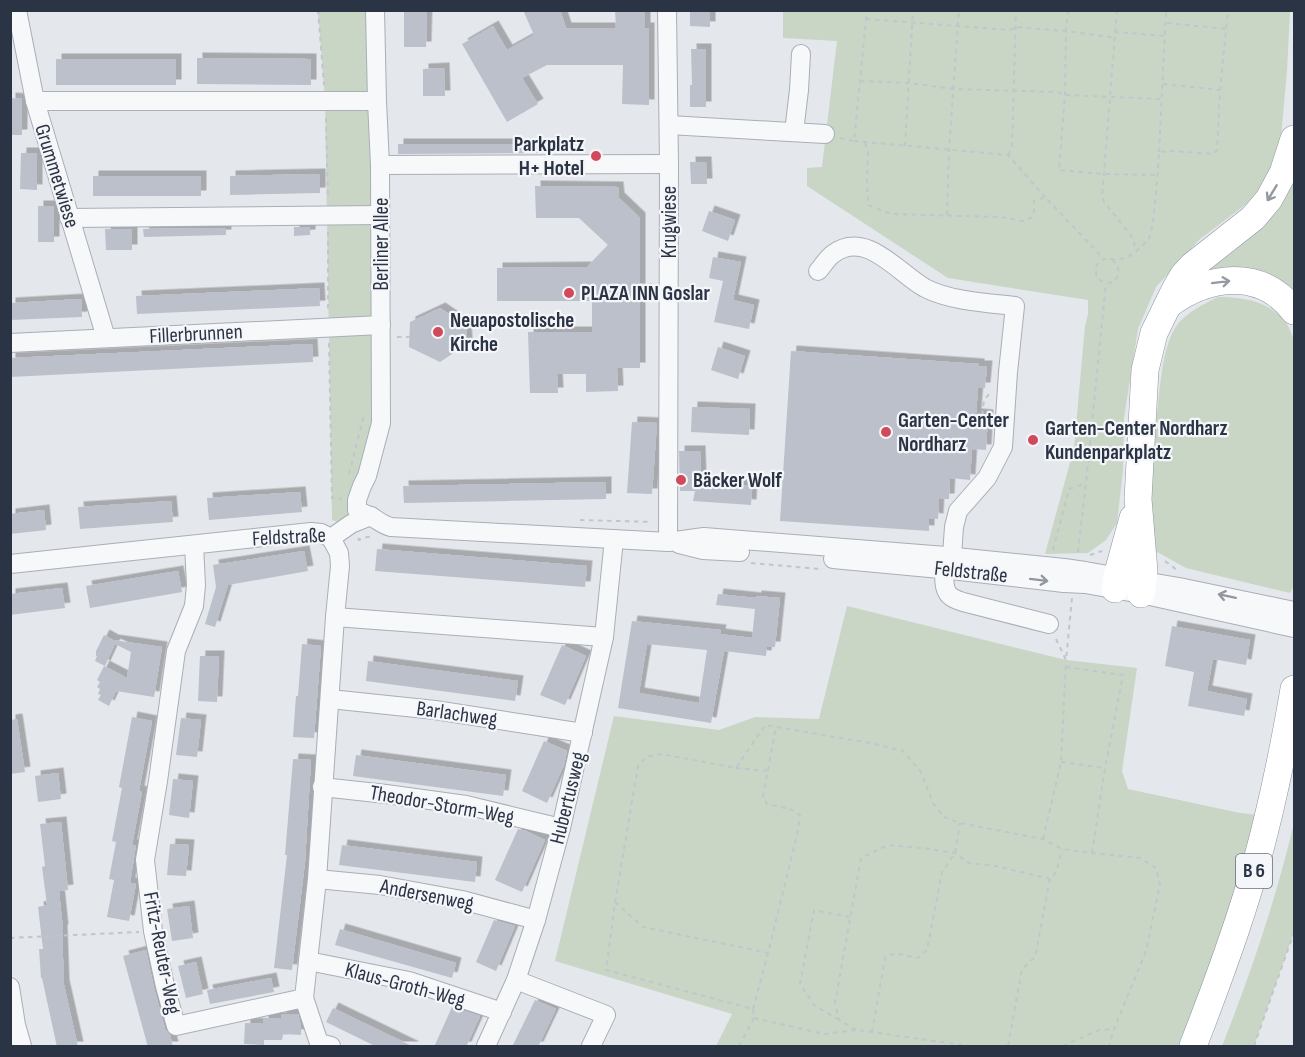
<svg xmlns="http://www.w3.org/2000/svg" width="1305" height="1057" viewBox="0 0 1305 1057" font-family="'Sofia Sans Condensed',sans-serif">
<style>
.green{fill:#c9d6c5}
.building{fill:#bbc0ca;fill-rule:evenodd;filter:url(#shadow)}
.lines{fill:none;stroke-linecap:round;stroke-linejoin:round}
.minor-casing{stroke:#a9aeb7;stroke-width:20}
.highway-casing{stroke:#8b94a3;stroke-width:28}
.path{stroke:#c2c5cb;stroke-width:2;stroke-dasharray:4.5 4.5;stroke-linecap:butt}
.minor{stroke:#f7f8fa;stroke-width:18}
.highway{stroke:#fff;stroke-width:27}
.minor-bridge-casing{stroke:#a9aeb7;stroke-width:20;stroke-linecap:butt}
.minor-bridge{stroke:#f7f8fa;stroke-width:18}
.oneway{stroke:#959aa2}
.oneway2{stroke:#9196a0}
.poi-dot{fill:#d1495b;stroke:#f4f6f9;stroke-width:2}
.labels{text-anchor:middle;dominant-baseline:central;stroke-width:4.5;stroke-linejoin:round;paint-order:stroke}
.shield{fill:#f4f6f9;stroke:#676e7b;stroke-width:1.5}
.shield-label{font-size:20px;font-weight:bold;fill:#2b3445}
.poi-label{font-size:21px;font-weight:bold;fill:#2b3445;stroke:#f4f6f9;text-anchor:start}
.street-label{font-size:21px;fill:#2b3445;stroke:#f4f6f9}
</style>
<defs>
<filter id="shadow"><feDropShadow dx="5.5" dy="-5.5" stdDeviation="0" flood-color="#0004"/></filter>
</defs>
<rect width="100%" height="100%" fill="#e4e7ec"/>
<g class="green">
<path d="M318,11h57l6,412 -24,87 -15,14 -10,-4 -7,-420z"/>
<path d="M783,11h507l-3,60 -6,66 -9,29 -19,33 -53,40 -44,48 -18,42 -14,89 -1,52 -6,53 -11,17 -18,13 -43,1 29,-106 11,-122 3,-12v-14l-140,-22 -141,-92v-18l15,-1 15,-126 -54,-3z"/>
<path d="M1294,163v136l-104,-23z"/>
<path d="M1218,297c26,0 52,4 69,27 3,5 5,11 7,17v245l-4,7 -104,-25 -36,-20c0,-45 3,-89 7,-134 3,-25 5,-68 20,-89 10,-13 27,-21 41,-28z"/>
<path d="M847,606l219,54 71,8 -15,103 6,18 112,24 18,2 -71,231h-471l16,-32 -177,-53 59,-245 105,14 36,-13 64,2z"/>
<path d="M1294,823v109l-40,114h-32c29,-73 54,-147 72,-223z"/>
</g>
<g class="building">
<path d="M404,10h23l-1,37h-22z"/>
<path d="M523,10h37l6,18h50l-1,-18h30v18h4v77l-27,-1 1,-39h-76l-25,13 16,26 -31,18 -45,-78 31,-18 14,24 27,-15z"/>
<path d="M690,10h20v17l-20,-1z"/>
<path d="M691,49h15v58h-16v-22h2z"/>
<path d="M197,58l114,1v26l-114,-1z"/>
<rect x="56" y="59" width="120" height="26"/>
<path d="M444,68l1,28h-22v-27z"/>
<path d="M10,98l12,1v36h-12z"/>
<path d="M398,144h143v9l-143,1z"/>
<path d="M21,153h16v37l-17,-1z"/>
<path d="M690,162h16l1,22h-16z"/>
<path d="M320,174v19l-90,2v-19z"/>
<rect x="93" y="176" width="108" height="20"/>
<path d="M535,186l83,1 1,11 21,20v150h-23l1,23 -32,1v-18h-29l1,19h-28l-2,-61h64v-31h-95v-33l90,-1 21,-22 -29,-27h-43z"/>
<rect x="38" y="206" width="16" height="36"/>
<path d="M709,211l26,9 -7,21 -26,-10z"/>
<path d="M294,227h16v8l-16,1z"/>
<path d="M226,228v7l-82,2 -1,-8z"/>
<path d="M105,229h27v21h-26z"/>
<path d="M713,257l28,5 -8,38 21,5 -5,24 -35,-7 9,-41 -14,-3z"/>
<path d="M319,288l1,18 -183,8 -1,-18z"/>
<path d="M81,299l1,18 -72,3v-17z"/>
<path d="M440,308l26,18 1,18 -27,18 -31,-15 1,-25z"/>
<path d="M312,344l1,18 -303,15v-19z"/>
<path d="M718,347l27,9 -7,23 -27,-9z"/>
<path d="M791,351l188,13v2h8l-2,22h-7l-2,26 12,1 -2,35 -14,-1 -2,31 -20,-2 -1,21h-10l-1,20 -9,-1v13l-149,-10z"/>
<path d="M692,407l58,2 -1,26 -58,-3z"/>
<path d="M632,422l25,1 -5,71 -25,-1z"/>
<path d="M679,451h21l1,30 51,5 -1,19 -58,-4 2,-10h-15z"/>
<path d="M606,482v17l-202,4 -1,-17z"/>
<path d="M300,492l2,20 -93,8 -2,-22z"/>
<path d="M171,501l2,21 -93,7 -2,-22z"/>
<path d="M44,510l2,20 -36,4v-20z"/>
<path d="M377,549l210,17 -2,21 -210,-16z"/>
<path d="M304,551l4,20 -80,14 -13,42 -10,-3 11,-37 -3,-22z"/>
<path d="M178,571l4,21 -92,16 -4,-22z"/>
<path d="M62,588l3,20 -55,7v-21z"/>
<path d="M718,594l38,4v-2l24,2 -5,49h-8l-1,9 -42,-5 -13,72 -93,-15 14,-87 89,9 -1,4 32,4 3,-29 -39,-4zM647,644l60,6 -8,53 -60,-10z"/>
<path d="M1172,626l78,14 -4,25 -33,-6 -6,32 40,8 -3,17 -56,-10 6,-34 -29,-6z"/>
<path d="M104,635l9,5 49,7 -8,50 -38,-6 -7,15 -11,-6 3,-5 -3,-1 2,-5 -3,-2 3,-5 -3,-2 7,-14 23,12 4,-26 -16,-8 -10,22 -10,-5 2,-5h-1v-5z"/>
<path d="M302,644l19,2 -7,92 -21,-1 3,-41h2z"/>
<path d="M562,645l24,11 -21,49 -25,-10z"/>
<path d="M200,656h19l-2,46 -19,-1z"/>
<path d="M368,661l150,20 -3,20 -149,-20z"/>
<path d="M132,717l20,4 -13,70 3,1 -10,53h4l-6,38 6,1 -7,37 -22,-4 7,-37 -5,-1 7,-37 -4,-1 10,-53 -3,-1z"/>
<path d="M181,718l20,2 -4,37 -21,-2z"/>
<path d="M17,719l8,53 -15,2v-54z"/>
<path d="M544,741l23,10 -3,14 -17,38 -25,-12z"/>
<path d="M356,755l150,20 -3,21 -150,-20z"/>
<path d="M293,759l18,1 -6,102 -13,108 -18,-2 13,-113h-2z"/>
<path d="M58,773l3,26 -23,3 -3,-26z"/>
<path d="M173,779l20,2 -4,37 -20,-3z"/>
<path d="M61,822l7,68 -9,1 4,39h-1l2,55 14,62h-21l-15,-69h-1l-2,-29h4l-5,-42 9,-2 -5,-38 3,-1 -5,-42z"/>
<path d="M518,829l8,2 19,9 -23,52 -27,-12z"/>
<path d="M170,844l19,1 -3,31 -19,-1z"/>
<path d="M342,845l135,17 -2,20 -136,-17z"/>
<path d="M189,906l4,32 -21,3 -5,-32z"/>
<path d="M494,920l21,6 -19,45 -20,-9z"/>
<path d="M340,929l116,34 -4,15 -117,-33z"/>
<path d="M146,950l8,38 11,41 5,6 3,12h-25l-25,-91z"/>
<path d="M196,962l7,32 -17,4 -8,-32z"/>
<path d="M271,978l3,14 -64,12 -3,-14z"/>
<path d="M535,1000l21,9 -18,38h-26z"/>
<path d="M452,1007l28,9 -14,31h-32z"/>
<path d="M333,1008l81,39h-37l-51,-25z"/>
<path d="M284,1014h14l3,12v9l-18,-1 -1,6h-18v5l-20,-1 1,-21 18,1v-6h18v-3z"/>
</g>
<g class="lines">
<defs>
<g id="minor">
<path d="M17,10l18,91 71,237"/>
<path d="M375,10l2,91 3,64 1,258 -14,53 -5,10 -5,14v10c5,4 10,4 15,7 7,4 11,8 19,10l277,15 36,-5 242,19 118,12"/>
<path d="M667,10l2,154 -1,378"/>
<path d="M35,101h342"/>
<path d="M669,125l156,9"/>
<path d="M794,132l5,-42 2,-36"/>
<path d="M380,165l289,-1"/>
<path d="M69,218l311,-3"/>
<path d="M818,271c5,-5 9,-13 15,-17 33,-25 65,19 92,34 25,13 62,15 90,18l-7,66 -5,75 -16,31 -29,33 -4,16 -3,43"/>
<path d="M10,343l371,-18"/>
<path d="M679,544l24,6 37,2"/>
<path d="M194,545l2,40 -2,21 -18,45 -18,130 -13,79 8,71 12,55 11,40 128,-28 13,-119 18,-262 5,-51 -1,-13 -8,-15"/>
<path d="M946,557c-1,10 -4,26 1,35 3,6 10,8 16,10l86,22"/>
<path d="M833,559l118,11 113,13"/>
<path d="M10,564l301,-32 10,1 10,5 20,-14 20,-8"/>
<path d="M1085,571l94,16 115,24"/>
<path d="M1085,584l56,10 153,34"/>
<path d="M335,617l269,20"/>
<path d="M330,699l105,11 148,23"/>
<path d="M322,787l64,7 80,11 95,23"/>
<path d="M317,879l63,6 82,15 74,20"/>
<path d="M308,961l101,20 93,31"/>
<path d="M516,980l90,35 -15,31"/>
<path d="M10,987l6,38 6,21"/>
<path d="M304,998l15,45 12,3"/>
<path d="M486,1046l30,-66 20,-60 25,-92 43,-191 10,-98"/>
</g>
<g id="highway">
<path d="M1169,304c40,-29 92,-36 125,7"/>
<path d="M1115,589l2,-13 16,-58"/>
<path d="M1141,594l3,-23 -6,-72 7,-129 9,-37 22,-45 7,-12 9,-10 61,-48 16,-19 14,-26 11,-34"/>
<path d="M1193,1046c23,-59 46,-120 63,-182 16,-58 28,-116 38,-175"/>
</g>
</defs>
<use href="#minor" class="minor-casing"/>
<use href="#highway" class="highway-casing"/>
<g class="path">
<path d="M318,10l6,75"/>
<path d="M1068,10l-2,21 -1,64 -6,75 45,4 53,1"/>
<path d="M1117,10l-15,187 2,5 27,33 6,16"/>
<path d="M866,19l144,11 5,-3 51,4 44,6 6,-5 49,4"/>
<path d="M1167,23l60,6"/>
<path d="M860,81l49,2 45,6 104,3 7,3 97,4"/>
<path d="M1163,84l57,6"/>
<path d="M326,118l2,81"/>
<path d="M840,138l14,3 13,-131"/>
<path d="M854,141l154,14 37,42"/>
<path d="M865,143l3,9 -1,31 1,22 23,9 110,3 21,4 9,-3 3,-7v-10l11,-4 59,62"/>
<path d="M905,146l8,-136"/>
<path d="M1159,152l7,-142"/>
<path d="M1008,155l4,-7 4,-138"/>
<path d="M947,215l2,-66 10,-139"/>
<path d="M328,232v81"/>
<path d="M1112,260c12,8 6,27 -8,22 -10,-3 -11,-16 -3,-22 6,-3 12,0 18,-1 12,-1 23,-12 30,-21 5,-6 9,-73 10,-86l14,-1 40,3 4,-4 3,-60 8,-80"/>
<path d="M640,284h12"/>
<path d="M397,337h13"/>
<path d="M329,343l3,155 10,1"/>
<path d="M982,415l2,-15 7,-8"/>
<path d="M349,474l15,-59"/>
<path d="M580,520l72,2"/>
<path d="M358,538l1,2 8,-3h7"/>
<path d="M1053,550l16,-61 17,-6"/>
<path d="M1078,552l8,-69 20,-200"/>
<path d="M1090,555l12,-4"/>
<path d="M1165,561l12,9"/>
<path d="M751,563l69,6"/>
<path d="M1056,639l10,21 6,-62"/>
<path d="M1066,667l57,8 -18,93"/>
<path d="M1061,762l44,6 -13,85"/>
<path d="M736,768l33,3"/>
<path d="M1043,839l18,-77 5,-102"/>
<path d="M615,902l28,25 125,26"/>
<path d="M10,938l129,-6"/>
<path d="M753,1009l15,-56 29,-118 3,-20 -10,-6 -23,-5 -4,-8 13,-69"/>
<path d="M754,1018l70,16 32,-4 16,2 97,14"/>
<path d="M839,1020l-25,-15 -14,-21 14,-74 35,7"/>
<path d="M856,1030l-17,-10 -4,-17 26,-145 27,-13 34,3 33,5 14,10 27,3 54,13"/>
<path d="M872,1032l13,-74 10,-5 23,5 9,-8 15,-78 13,-19 5,-30"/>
<path d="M739,1046l15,-28 -1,-9 -147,-39 9,-68 23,-136 8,-9 15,-3 75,14 29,-43 105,18 33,8 18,21 12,31 11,14 16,6 83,16 19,10 30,4 48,5 16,10 4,16 -14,67 -32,78 -5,17"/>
<path d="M1008,1046l14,-77 13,-12 15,-78 6,-7 6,-23"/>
<path d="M1063,1046l36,-16 15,-1"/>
<path d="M1254,1046l40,-114"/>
</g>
<use href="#minor" class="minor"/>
<use href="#highway" class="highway"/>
<defs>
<g id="minor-bridge">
<path d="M1064,568l21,3"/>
<path d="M1064,583l21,1"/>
</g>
</defs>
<use href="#minor-bridge" class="minor-bridge-casing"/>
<use href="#minor-bridge" class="minor-bridge"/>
</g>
<defs><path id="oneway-shaft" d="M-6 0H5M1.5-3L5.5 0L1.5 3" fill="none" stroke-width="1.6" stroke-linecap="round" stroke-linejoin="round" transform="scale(1.5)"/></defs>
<g class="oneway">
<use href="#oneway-shaft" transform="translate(1272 193) rotate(121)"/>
<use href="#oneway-shaft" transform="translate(1221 282) rotate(-7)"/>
</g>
<g class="oneway2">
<use href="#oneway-shaft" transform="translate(1039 580) rotate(7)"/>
<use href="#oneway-shaft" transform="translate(1227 596) rotate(-168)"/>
</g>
<g class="poi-dot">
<circle cx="596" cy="156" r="6"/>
<circle cx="569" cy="293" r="6"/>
<circle cx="438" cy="332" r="6"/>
<circle cx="886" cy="432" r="6"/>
<circle cx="1033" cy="440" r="6"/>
<circle cx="681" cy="480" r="6"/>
</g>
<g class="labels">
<rect class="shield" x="1236" y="854" width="36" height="34" rx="4.5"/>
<g class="shield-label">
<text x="1254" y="871">B 6</text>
</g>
<g class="poi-label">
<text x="584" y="144" text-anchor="end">Parkplatz<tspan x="584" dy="24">H+ Hotel</tspan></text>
<text x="581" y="293">PLAZA INN Goslar</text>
<text x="450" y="320">Neuapostolische<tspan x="450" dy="24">Kirche</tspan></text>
<text x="898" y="420">Garten-Center<tspan x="898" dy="24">Nordharz</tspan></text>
<text x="1045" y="428">Garten-Center Nordharz<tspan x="1045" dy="24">Kundenparkplatz</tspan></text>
<text x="693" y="480">Bäcker Wolf</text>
</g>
<g class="street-label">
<text transform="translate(57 176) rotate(73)">Grummetwiese</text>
<text transform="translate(669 222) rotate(-90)">Krugwiese</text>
<text transform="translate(381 244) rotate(-90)">Berliner Allee</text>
<text transform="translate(196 334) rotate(-3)">Fillerbrunnen</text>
<text transform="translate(289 537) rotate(-3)">Feldstraße</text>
<text transform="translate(971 572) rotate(6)">Feldstraße</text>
<text transform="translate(457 714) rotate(8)">Barlachweg</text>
<text transform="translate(568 798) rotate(-76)">Hubertusweg</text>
<text transform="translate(442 805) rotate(10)">Theodor-Storm-Weg</text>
<text transform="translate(427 895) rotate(11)">Andersenweg</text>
<text transform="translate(162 953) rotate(79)">Fritz-Reuter-Weg</text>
<text transform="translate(405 985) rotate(15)">Klaus-Groth-Weg</text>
</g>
</g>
<rect width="1305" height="1057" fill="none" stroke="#2b3445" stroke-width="24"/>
</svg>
